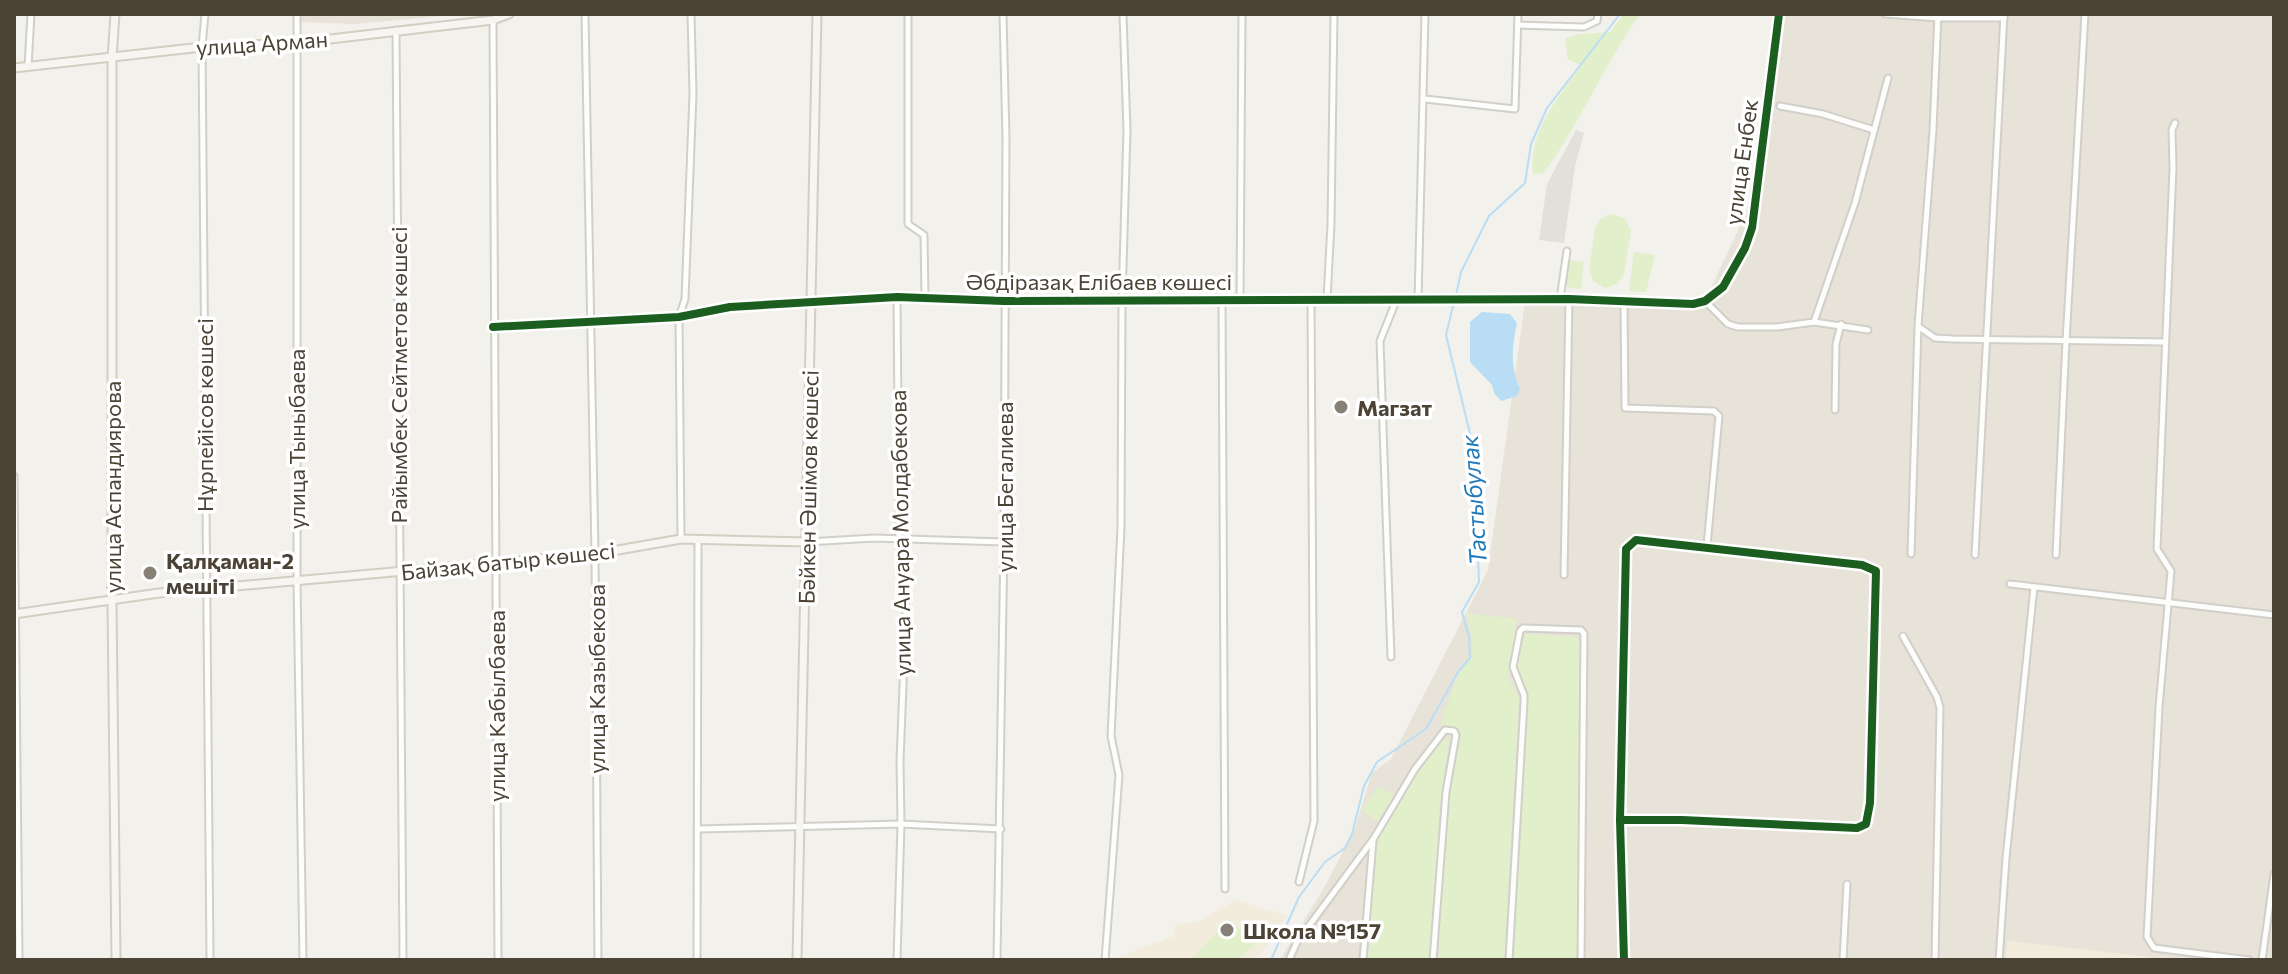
<svg xmlns="http://www.w3.org/2000/svg" width="2288" height="974" viewBox="0 0 2288 974" font-family="Commissioner,sans-serif">
<style>
.residential{fill:#e8e3d9}
.education{fill:#f2ecdd}
.green{fill:#e1f0ca}
.parking{fill:#e2e0db}
.water{fill:#b8ddf5}
.lines{fill:none;stroke-linecap:round;stroke-linejoin:round}
.stream{stroke:#b8ddf5;stroke-width:2}
.street-casing{stroke:#d1cfc9;stroke-width:9}
.secondary-casing{stroke:#d3cec2;stroke-width:11}
.street{stroke:#fdfdfc;stroke-width:5}
.secondary{stroke:#f7f5f0;stroke-width:7}
.cycleway-casing{stroke:#fff;stroke-width:13}
.cycleway{stroke:#1b5e20;stroke-width:8}
.poi-dot{fill:#868076;stroke:#fff;stroke-width:3}
.labels{text-anchor:middle;dominant-baseline:central;stroke-width:7;stroke-linejoin:round;paint-order:stroke}
.street-label{font-size:22px;fill:#4b4336;stroke:#fff}
.poi-label{font-size:22px;font-weight:bold;fill:#4b4336;stroke:#fff;text-anchor:start}
.water-label{font-size:24px;font-style:italic;fill:#207abc;stroke:#fff}
</style>
<rect width="100%" height="100%" fill="#f3f1ec"/>
<g class="residential">
<path d="M301,14h163l-109,10 -55,-2z"/>
<path d="M1778,14h496v946h-994l45,-74 30,-58 17,-55 19,-14 97,-189 38,-276 167,10 12,-3 49,-105z"/>
</g>
<g class="education">
<path d="M1237,900l50,16 -31,44h-141v-2l59,-22 1,-11 21,-3z"/>
<path d="M2007,941l143,16v3h-144z"/>
</g>
<g class="green">
<path d="M1624,14h16c-36,51 -60,109 -96,159l-11,1c-5,-42 25,-76 48,-108l-13,-7 -3,-21 15,-4 30,-2z"/>
<path d="M1610,214l15,4 6,13 -7,44 -7,9 -12,4 -12,-7 -4,-11 6,-42 4,-8z"/>
<path d="M1634,252l21,3 -9,37 -17,-1z"/>
<path d="M1569,260l15,2 -3,27 -15,-2z"/>
<path d="M1466,613l50,6v16l-8,43 11,20 -15,262h-66l9,-146 13,-84 -20,-6 18,-49 14,-18v-19z"/>
<path d="M1527,634l49,3 4,6 -3,317h-65l16,-260c-1,-11 -6,-16 -10,-26 -4,-11 2,-32 9,-40z"/>
<path d="M1446,737l3,4 -9,66 -11,153h-61l9,-121 41,-68z"/>
<path d="M1378,786l16,9 -16,26 -16,-10z"/>
<path d="M1229,919l26,24 -16,17h-48z"/>
</g>
<path class="parking" d="M1576,130l8,3 -9,33 -11,77 -25,-3 8,-56z"/>
<path class="water" d="M1482,312l28,2 7,9c-5,24 -7,43 3,66l-3,7 -16,5 -7,-8 -2,-8 -22,-23v-40z"/>
<g class="lines">
<g class="stream">
<path d="M1456,295l5,-23 28,-56 36,-33 6,-39 16,-36 73,-94"/>
<path d="M1271,960l28,-63 26,-35 20,-14 7,-14 12,-48 13,-24 49,-33 32,-57 12,-14 -1,-21 -7,-25 17,-30 -5,-132 -28,-115 7,-29"/>
</g>
<defs>
<g id="street">
<path d="M205,14l-3,33 8,913"/>
<path d="M297,14v567l6,379"/>
<path d="M585,14l10,540 3,406"/>
<path d="M908,14v210l16,11 1,63"/>
<path d="M1885,14l53,4h66"/>
<path d="M493,21l5,939"/>
<path d="M1518,25l66,2 13,-6 1,-7"/>
<path d="M396,30l7,930"/>
<path d="M28,66l3,-52"/>
<path d="M1425,99l90,10 3,-95"/>
<path d="M1780,106l43,8 51,16"/>
<path d="M2175,123l-3,7 1,38 -16,381 14,22 -12,136 -12,230 7,11 95,12"/>
<path d="M1222,299l3,590"/>
<path d="M1327,299l4,-75 3,-210"/>
<path d="M1560,299l7,-48"/>
<path d="M1240,300l2,-286"/>
<path d="M1418,300l7,-286"/>
<path d="M1705,301l23,23 10,3h39l37,-5 54,8"/>
<path d="M1624,302l1,106 89,3 5,5 -12,130"/>
<path d="M1814,322l41,-119 33,-125"/>
<path d="M493,327l186,-10 51,-10 81,-4"/>
<path d="M1919,327l16,11 18,1 212,3"/>
<path d="M1835,410l1,-66 5,-20"/>
<path d="M14,476l5,484"/>
<path d="M681,539l-2,-222 6,-18 8,-205 -2,-80"/>
<path d="M807,542l67,-4 130,4"/>
<path d="M1911,554l7,-228 15,-196 5,-116"/>
<path d="M1975,555l29,-541"/>
<path d="M2056,555l10,-214 19,-327"/>
<path d="M1564,575l5,-276"/>
<path d="M2010,584l264,31"/>
<path d="M1903,636l34,61 3,11 -5,252"/>
<path d="M1391,657l-11,-316 16,-40"/>
<path d="M1620,820h62l175,8 9,-4 4,-21 6,-232 -14,-6 -226,-25 -10,9 -6,271 4,140"/>
<path d="M698,829l203,-5 100,5"/>
<path d="M1299,882l15,-61 -3,-520"/>
<path d="M697,960l1,-421"/>
<path d="M897,960l4,-136 -1,-63 6,-151 -7,-71 -2,-242"/>
<path d="M997,960l7,-418 2,-404 -3,-124"/>
<path d="M1105,960l14,-185 -8,-39 10,-209 1,-226 5,-171 -4,-116"/>
<path d="M1289,960l8,-18 77,-104 41,-69 30,-39 9,1 2,4 -10,57 -13,168"/>
<path d="M1363,960l10,-119"/>
<path d="M1509,960l15,-258v-7l-11,-28 7,-36 3,-3 58,2 3,4 -3,326"/>
<path d="M1843,960l4,-76"/>
<path d="M1999,960l7,-102 28,-271"/>
<path d="M2262,960l12,-86"/>
</g>
<g id="secondary">
<path d="M115,14l-3,44v544l4,358"/>
<path d="M14,68l188,-21 94,-4 197,-23 16,-6"/>
<path d="M811,303l86,-6 107,4 565,-2 124,5 12,-3 18,-14 22,-39 7,-20 27,-214"/>
<path d="M14,614l145,-21 436,-39 86,-15 126,3"/>
<path d="M797,960l20,-946"/>
</g>
</defs>
<use href="#street" class="street-casing"/>
<use href="#secondary" class="secondary-casing"/>
<use href="#street" class="street"/>
<use href="#secondary" class="secondary"/>
<defs>
<g id="cycleway">
<path d="M493,327l186,-10 51,-10 167,-10 107,4 565,-2 124,5 12,-3 18,-14 22,-39 7,-20 27,-214"/>
<path d="M1620,820h62l175,8 9,-4 4,-21 6,-232 -14,-6 -226,-25 -10,9 -6,271 4,140"/>
</g>
</defs>
<use href="#cycleway" class="cycleway-casing"/>
<use href="#cycleway" class="cycleway"/>
</g>
<g class="poi-dot">
<circle cx="1341" cy="407" r="8"/>
<circle cx="150" cy="573" r="8"/>
<circle cx="1227" cy="930" r="8"/>
</g>
<g class="labels">
<g class="street-label">
<text transform="translate(262 43) rotate(-4)">улица Арман</text>
<text transform="translate(1741 162) rotate(-82)">улица Енбек</text>
<text x="1099" y="281">Әбдіразақ Елібаев көшесі</text>
<text transform="translate(398 375) rotate(-90)">Райымбек Сейтметов көшесі</text>
<text transform="translate(204 415) rotate(-90)">Нұрпейісов көшесі</text>
<text transform="translate(296 439) rotate(-90)">улица Тыныбаева</text>
<text transform="translate(112 487) rotate(-90)">улица Аспандиярова</text>
<text transform="translate(808 487) rotate(-89)">Бәйкен Әшімов көшесі</text>
<text transform="translate(1004 487) rotate(-90)">улица Бегалиева</text>
<text transform="translate(900 533) rotate(-91)">улица Ануара Молдабекова</text>
<text transform="translate(508 561) rotate(-6)">Байзақ батыр көшесі</text>
<text transform="translate(596 679) rotate(-90)">улица Казыбекова</text>
<text transform="translate(496 706) rotate(-90)">улица Кабылбаева</text>
</g>
<g class="poi-label">
<text x="1357" y="407">Магзат</text>
<text x="166" y="560">Қалқаман-2<tspan x="166" dy="25">мешіті</tspan></text>
<text x="1243" y="930">Школа №157</text>
</g>
<g class="water-label">
<text transform="translate(1473 500) rotate(-94)">Тастыбулак</text>
</g>
</g>
<rect width="2288" height="974" fill="none" stroke="#4b4336" stroke-width="32"/>
</svg>
